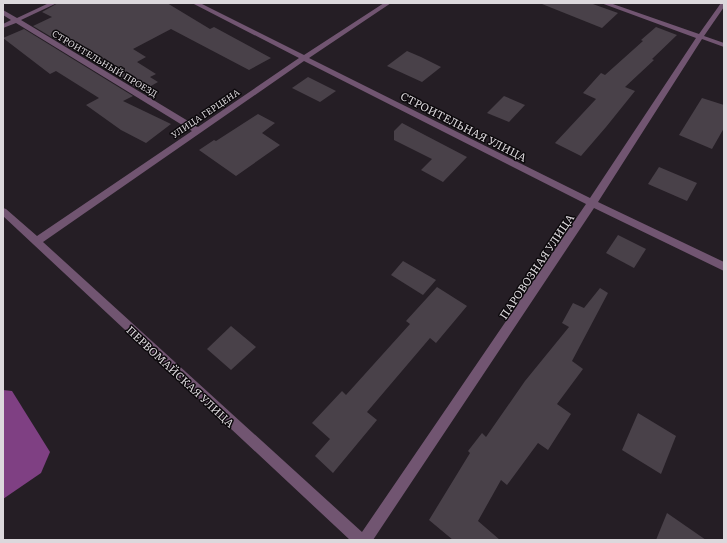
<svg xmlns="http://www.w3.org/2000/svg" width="727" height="543" viewBox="0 0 727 543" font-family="Literata,serif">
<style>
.water{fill:#7f4083}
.building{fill:#494149}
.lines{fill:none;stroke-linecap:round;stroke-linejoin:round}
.minor{fill:#715571;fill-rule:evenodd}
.labels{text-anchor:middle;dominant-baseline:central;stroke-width:3;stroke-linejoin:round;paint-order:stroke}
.far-street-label{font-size:9px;fill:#dcd8dc;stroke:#0c090c}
.street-label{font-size:11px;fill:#dcd8dc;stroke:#0c090c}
</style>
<rect width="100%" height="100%" fill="#251e25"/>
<path class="water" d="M3,390l9,1 38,61 -9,21 -38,26z"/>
<g class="building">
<path d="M58,3h109l43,26 4,-2 57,31 -22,12 -78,-41 -38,20 13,8 -9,5 19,12 -6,3 8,5 -16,9 -109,-65 19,-9 -10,-5z"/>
<path d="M542,3h48l28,10 -16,15 -60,-24z"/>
<path d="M656,27l21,8 -25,24 2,1 -29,27 10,4 -29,36 -25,29 -26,-13 41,-44 -13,-6 18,-20 4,2 38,-34 -2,-1z"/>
<path d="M24,29l109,67 -10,5 48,23 -25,19 -25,-13 -35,-25 13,-7 -43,-27 -6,3 -47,-36z"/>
<path d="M407,51l14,6 20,10 -19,15 -35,-16z"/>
<path d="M308,77l28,14 -16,11 -28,-14z"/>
<path d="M504,96l21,9 -16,17 -22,-9z"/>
<path d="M702,98l22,7v23l-12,21 -33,-14z"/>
<path d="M258,114l17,9 -13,10 18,12 -44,31 -37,-26 15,-10 2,1z"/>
<path d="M402,123l19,10 46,24 -24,25 -22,-12 11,-11 -38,-19v-9z"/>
<path d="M659,167l38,16 -10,18 -39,-17z"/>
<path d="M618,235l28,14 -12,19 -28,-15z"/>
<path d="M403,261l33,19 -13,15 -32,-20z"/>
<path d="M437,287l30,19 -31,37 -6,-5 -63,74 10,8 -44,53 -18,-17 15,-17 -18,-16 30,-32 4,4 64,-71 -4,-3z"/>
<path d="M600,288l8,5 -36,68 11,8 -26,35 14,10 -23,36 -10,-7 -31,42 -6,-5 -23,41 22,19h-47l-24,-20 41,-67 -2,-2 14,-18 4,4 39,-56 44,-54 -7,-4 11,-20 11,5z"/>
<path d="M231,326l25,21 -25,23 -24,-21z"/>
<path d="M638,413l38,23 -15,38 -39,-24z"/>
<path d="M667,513l39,27h-50z"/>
</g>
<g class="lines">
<path class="minor" d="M49,3h8l-36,17 177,107 101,-69 -107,-55h8l104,52 80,-52h7l-82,55 281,140 106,-160 -95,-35h9l89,31 22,-31h3v4l-20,29 20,7v4l-22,-8 -104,163 126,60v9l-130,-63 -221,332h-23l-347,-324v-8l3,1 31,27 155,-105 -176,-108 -13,5v-4l8,-4 -8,-5v-5l14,8zM304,61l282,143 -224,328 -319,-290z"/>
</g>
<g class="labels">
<g class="far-street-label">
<text transform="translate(105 63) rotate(31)">СТРОИТЕЛЬНЫЙ ПРОЕЗД</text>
<text transform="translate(205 113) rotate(-34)">УЛИЦА ГЕРЦЕНА</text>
</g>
<g class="street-label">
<text transform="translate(464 126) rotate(27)">СТРОИТЕЛЬНАЯ УЛИЦА</text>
<text transform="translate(536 266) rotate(-56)">ПАРОВОЗНАЯ УЛИЦА</text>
<text transform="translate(181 376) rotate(43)">ПЕРВОМАЙСКАЯ УЛИЦА</text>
</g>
</g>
<rect width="727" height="543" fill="none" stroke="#dcd8dc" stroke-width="8"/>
</svg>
